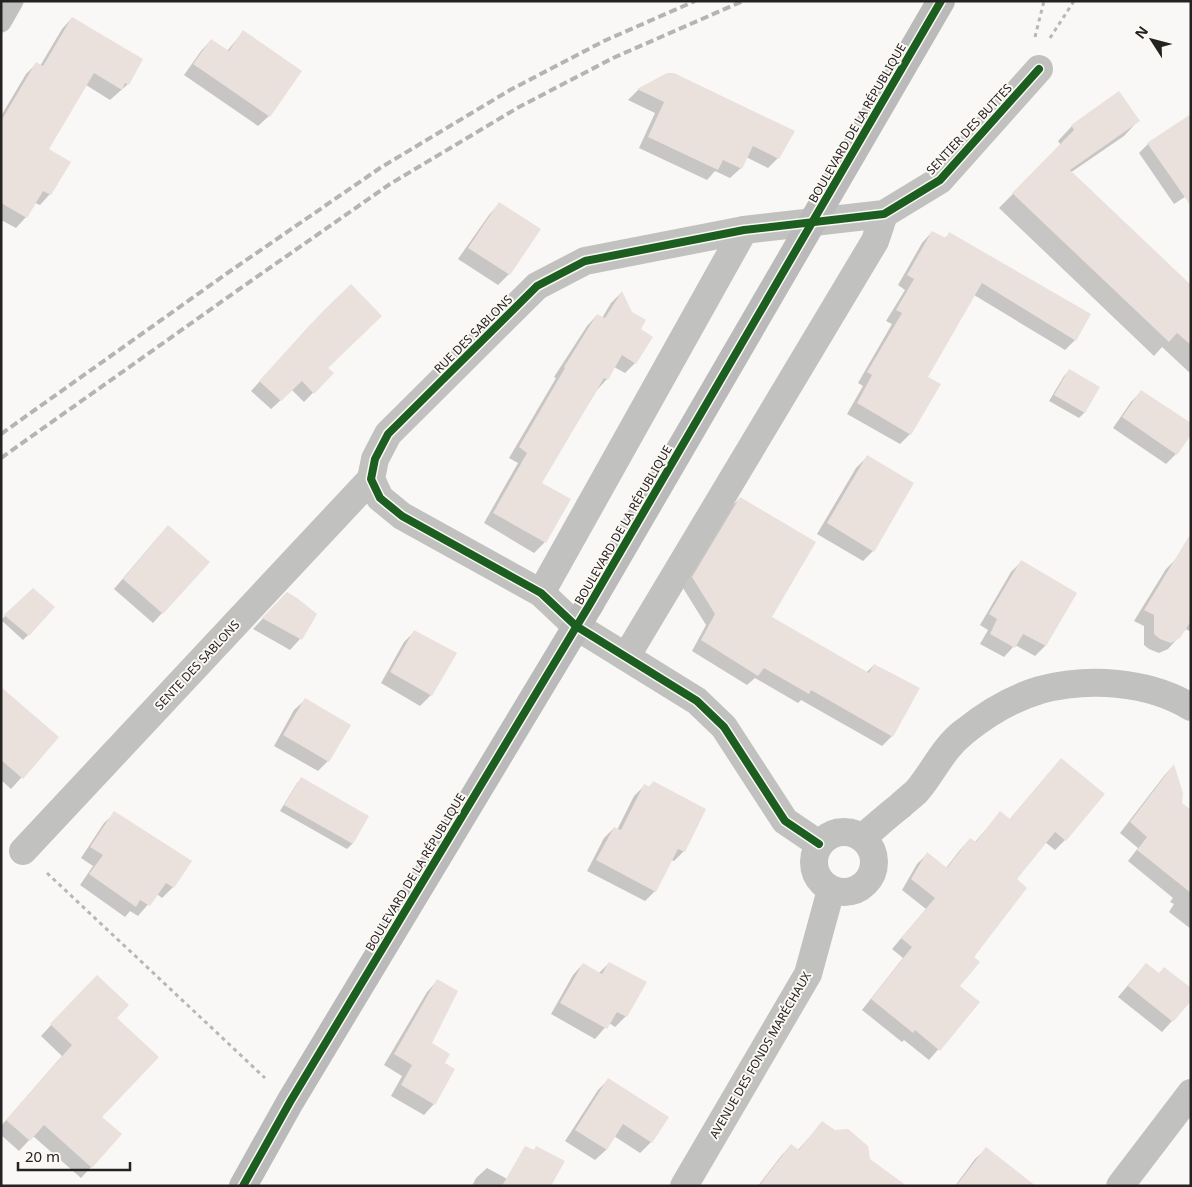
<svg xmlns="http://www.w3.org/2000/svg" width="1192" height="1187" viewBox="0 0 1192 1187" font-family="'Noto Sans',sans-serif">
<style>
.shadow{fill:#0003}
.building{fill:#eae0dc}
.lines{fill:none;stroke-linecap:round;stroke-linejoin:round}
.path{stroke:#b8b7b6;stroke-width:3;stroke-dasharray:4 4;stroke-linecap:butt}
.service{stroke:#c1c2c0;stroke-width:21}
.minor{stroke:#c1c2c0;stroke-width:28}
.primary{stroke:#b9bab9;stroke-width:28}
.rail{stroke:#b5b4b4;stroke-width:4;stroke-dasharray:8 4;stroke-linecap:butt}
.primary-bridge{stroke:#b9bab9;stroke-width:28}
.cycleway-casing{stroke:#fcf8f4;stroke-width:11}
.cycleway{stroke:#1b5e20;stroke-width:8}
.labels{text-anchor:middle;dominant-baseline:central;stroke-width:4;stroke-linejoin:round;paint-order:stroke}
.street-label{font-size:12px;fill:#252322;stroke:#fcf8f4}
</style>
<rect width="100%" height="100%" fill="#faf8f6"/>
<g class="shadow">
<path d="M72,18l56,66 -18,16 -24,-15 -39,65 3,44 -10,11 -5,-2 -9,14 -10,11 -15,-8v-104l25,-42 10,-10 4,2 22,-37z"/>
<path d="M243,32l26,84 -11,10 -74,-51 17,-24 10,-11 16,11z"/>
<path d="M670,73l108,85 -10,10 -22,-11 -5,11 -11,10 -15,-7 -8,9 -68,-32 16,-35 -27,-13 10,-10z"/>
<path d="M1191,116v77l-17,11 -35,-51 9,-9z"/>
<path d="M1138,121l-14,15 -54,37 121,113v88l-29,-27 -8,9 -155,-148 62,-63 -3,-4 14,-15z"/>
<path d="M499,204l10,70 -11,11 -40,-26 31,-44z"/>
<path d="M932,232l12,7 6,-6 125,107 -10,10 -91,-55 -48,83 -16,56 -10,10 -53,-30 16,-28 -5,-3 34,-59 -6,-3 19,-31 -7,-5 24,-42z"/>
<path d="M621,293l18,36 -4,34 -10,10 -11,-6 -7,12 -10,11 -57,93 29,16 -24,43 -11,11 -50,-30 34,-60 -9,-5 47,-80 -2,-1 33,-51 10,-11 5,3 9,-15z"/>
<path d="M312,323l15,45 5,5 -28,29 -12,-12 -21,19 -20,-18z"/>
<path d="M1069,371l29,16 -14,26 -5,5 -30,-17 15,-25z"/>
<path d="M1142,391l34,63 -10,10 -53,-36 18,-26z"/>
<path d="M867,457l6,94 -10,10 -46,-27 39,-66z"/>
<path d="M740,498l30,119 96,56 8,-8 18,71 -10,10 -81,-46 -3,3 -43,-25 -8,7 -55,-34 14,-26 -23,-37 47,-80z"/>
<path d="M159,536l49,26 -55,61 -39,-34z"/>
<path d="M1177,558l14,1v73l-5,-3 -18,20 -9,4 -10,-4 -5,-4v-19l-10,-5 32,-52z"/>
<path d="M1021,562l55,32 -31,52 -10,10 -20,-11 -11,12 -24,-13 8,-14 -8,-5 31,-53z"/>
<path d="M33,590l-5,45 -5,5 -22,-20z"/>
<path d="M276,604l39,10 -15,25 -10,11 -37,-21z"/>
<path d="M414,632l17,63 -11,11 -39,-23 23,-41z"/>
<path d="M305,700l23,61 -10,10 -44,-25 20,-36z"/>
<path d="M1,702l57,35 -47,52 -10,-9z"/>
<path d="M1061,759l4,81 -10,10 -10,-8 -30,37 -56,107 20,16 -50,58 -25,-20 -2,2 -40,-32 41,-52 -11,-9 34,-40 -24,-19 15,-26 10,-10 19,14 14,-18 10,-11 5,3 25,-29 9,7z"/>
<path d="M1173,766l18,82v81l-22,-17 5,-8 -4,-2 3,-4 -45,-37 10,-13 -18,-15 44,-57z"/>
<path d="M302,778l65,38 -15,28 -5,5 -67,-38 17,-28z"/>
<path d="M653,783l31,68 -10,10 -3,-1 -16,31 -10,10 -58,-30 17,-33 10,-10 3,2 17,-34 10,-10 4,2z"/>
<path d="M115,813l58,74 -11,11 -5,-4 -19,22 -8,-5 -5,6 -45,-32 13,-19 -12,-8 23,-35z"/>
<path d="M609,963l17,53 -11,11 -6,-4 -14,16 -44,-25 22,-39 10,-11 16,9z"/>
<path d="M1146,964l26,57 -10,11 -44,-35z"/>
<path d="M437,981l-7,63 13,20 -9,40 -10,11 -33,-19 11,-20 -18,-11 43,-73z"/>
<path d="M86,987l29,31 -15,99 21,17 -40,44 -48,-42 -14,15 -18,-16v-9l61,-70 -21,-20z"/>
<path d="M608,1080l59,37 -16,25 -11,11 -26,-17 -8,14 -11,10 -30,-19 33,-51z"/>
<path d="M822,1123l49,63h-113l23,-30 10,-11 7,5z"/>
<path d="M986,1149l48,37h-79l20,-27z"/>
<path d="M487,1168l31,17v1h-46l4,-8z"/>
</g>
<g class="building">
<path d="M72,17l71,42 -14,26 -4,-2 -3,7 -28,-17 -45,76 22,13 -20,33 -8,-4 -16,27 -26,-15v-82l35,-59 7,4z"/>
<path d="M243,30l59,41 -32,46 -77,-53 18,-25 18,12z"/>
<path d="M667,73h7l121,58 -16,28 -26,-13 -11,23 -19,-9 -5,10 -70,-33 16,-35 -27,-13z"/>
<path d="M1119,91l21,30 -70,49 121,115v60l-14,-12 -8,9 -157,-149 62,-63 -3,-5z"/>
<path d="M1191,114v92l-44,-63z"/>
<path d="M499,202l42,27 -31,46 -42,-27z"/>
<path d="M932,231l14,7 3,-6 142,82 -15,27 -94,-58 -54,94 13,7 -30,51 -54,-32 15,-28 -5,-3 35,-59 -6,-3 18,-31 -7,-4z"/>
<path d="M351,284l31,32 -54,52 6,5 -20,21 -12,-13 -21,20 -22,-20 63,-69z"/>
<path d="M622,291l10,21 14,8 -5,9 12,8 -17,27 -14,-9 -14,25 -4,-2 -62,105 29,16 -25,44 -53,-30 34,-60 -8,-6 46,-79 -1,-1 33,-53 8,4z"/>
<path d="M1069,369l31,18 -15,26 -31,-18z"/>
<path d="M1141,390l50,33v12l-14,20 -55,-38z"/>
<path d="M867,455l47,28 -40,69 -47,-29z"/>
<path d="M740,497l76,45 -44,75 97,56 5,-9 46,24 -27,49 -82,-47 -2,4 -45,-26 -6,8 -57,-36 14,-26 -23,-37z"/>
<path d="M168,525l42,37 -47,52 -40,-35z"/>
<path d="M1191,533v88l-11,17 -9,5 -11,-4 -6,-5v-19l-10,-5z"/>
<path d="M1021,560l56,33 -31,53 -23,-12 -8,14 -25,-14 7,-15 -8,-5z"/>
<path d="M33,588l22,19 -26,29 -25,-21z"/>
<path d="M287,592l10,6 20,16 -15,26 -40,-22z"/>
<path d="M414,630l43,23 -25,43 -42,-24z"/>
<path d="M1,687l58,50 -36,42 -22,-19z"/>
<path d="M305,698l46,27 -22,37 -46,-27z"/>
<path d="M1061,758l44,36 -39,47 -11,-9 -38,47 10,9 -53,69 6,5 -20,24 20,16 -40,49 -25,-21 -2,3 -42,-34 41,-52 -11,-9 34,-40 -24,-19 16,-27 20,16 23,-30 6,4 24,-31 10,8z"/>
<path d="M1174,764l9,29 -1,10 9,7v83l-54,-43 10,-13 -17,-15z"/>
<path d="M301,777l68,39 -16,28 -69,-39z"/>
<path d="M653,781l53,28 -21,43 -7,-3 -22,43 -60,-32 18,-33 7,3 23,-46 6,3z"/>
<path d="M114,811l78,50 -18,27 -8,-5 -16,23 -10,-6 -4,7 -47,-33 14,-19 -13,-8z"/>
<path d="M609,962l38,20 -20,35 -10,-5 -10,17 -47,-26 23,-40 19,11z"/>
<path d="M1146,963l13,10 5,-6 27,21v13l-18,21 -45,-36z"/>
<path d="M97,975l32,30 -12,13 42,39 -57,60 20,17 -30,34 -48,-43 -14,16 -24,-21 66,-75 -22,-21z"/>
<path d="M437,979l21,12 -26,52 18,11 -5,9 10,6 -20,36 -34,-20 11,-20 -18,-11z"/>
<path d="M608,1078l61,39 -17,26 -29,-19 -16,26 -32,-20z"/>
<path d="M822,1121l13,9 13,-1 20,17 2,13 37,27h-148l32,-42 8,6z"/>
<path d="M525,1146l9,4 2,-4 29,15 -14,25h-49z"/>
<path d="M986,1147l50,39h-80z"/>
</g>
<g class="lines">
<g class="path">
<path d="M1035,37l9,-36"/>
<path d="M1050,38l24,-37"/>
<path d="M47,873l218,205"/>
</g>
<path class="service" d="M1,22l12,-21"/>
<g class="minor">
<path d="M541,593l203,-363"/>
<path d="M626,657l249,-416 9,-27"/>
<circle cx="844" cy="862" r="30"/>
<path d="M862,838c13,-11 25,-22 38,-32 5,-5 12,-10 17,-15 17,-20 26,-43 47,-59 22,-18 49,-34 76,-42 48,-13 108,-9 151,17"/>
<path d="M819,844l-34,-23 -61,-94 -27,-26 -121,-75 -35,-33 -139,-77 -22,-18 -9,-19 4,-20 13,-25 149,-148 48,-25 159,-31 140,-16 56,-34 99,-111"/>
<path d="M23,851l348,-372"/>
<path d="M684,1186l124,-212 23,-84"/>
<path d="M1120,1186l71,-93"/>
</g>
<path class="primary" d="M243,1186l47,-84 300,-498"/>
<g class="rail">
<path d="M1,434l225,-160 154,-106 130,-78 94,-49 91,-40"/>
<path d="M1,458l237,-168 152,-106 129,-77 94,-49 130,-57"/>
</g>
<path class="primary-bridge" d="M590,604l351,-603"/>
<defs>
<g id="cycleway">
<path d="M819,844l-34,-23 -61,-94 -27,-26 -121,-75 -35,-33 -139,-77 -22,-18 -9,-19 4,-20 13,-25 149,-148 48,-25 159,-31 140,-16 56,-34 99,-111"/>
<path d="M243,1186l47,-84 300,-498 351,-603"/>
</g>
</defs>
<use href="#cycleway" class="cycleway-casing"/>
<use href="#cycleway" class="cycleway"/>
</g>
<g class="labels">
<g class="street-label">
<text transform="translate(857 123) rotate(-60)">BOULEVARD DE LA RÉPUBLIQUE</text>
<text transform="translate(969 129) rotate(-47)">SENTIER DES BUTTES</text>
<text transform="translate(473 334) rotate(-45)">RUE DES SABLONS</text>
<text transform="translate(623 525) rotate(-60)">BOULEVARD DE LA RÉPUBLIQUE</text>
<text transform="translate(197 665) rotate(-47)">SENTE DES SABLONS</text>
<text transform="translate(415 872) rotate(-59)">BOULEVARD DE LA RÉPUBLIQUE</text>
<text transform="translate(760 1055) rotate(-60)">AVENUE DES FONDS MARÉCHAUX</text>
</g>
</g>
<rect width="1192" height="1187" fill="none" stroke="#252322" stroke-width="5"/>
<g transform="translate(1152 40) rotate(306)" stroke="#fcf8f4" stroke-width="4" paint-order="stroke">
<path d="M0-4L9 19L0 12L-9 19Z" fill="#252322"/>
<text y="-8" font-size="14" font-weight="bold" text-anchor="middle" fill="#252322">N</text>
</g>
<path d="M18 1162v8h112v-8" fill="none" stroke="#252322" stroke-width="2.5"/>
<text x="25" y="1162" font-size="15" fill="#252322" stroke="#fcf8f4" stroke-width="4" paint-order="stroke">20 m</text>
</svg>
